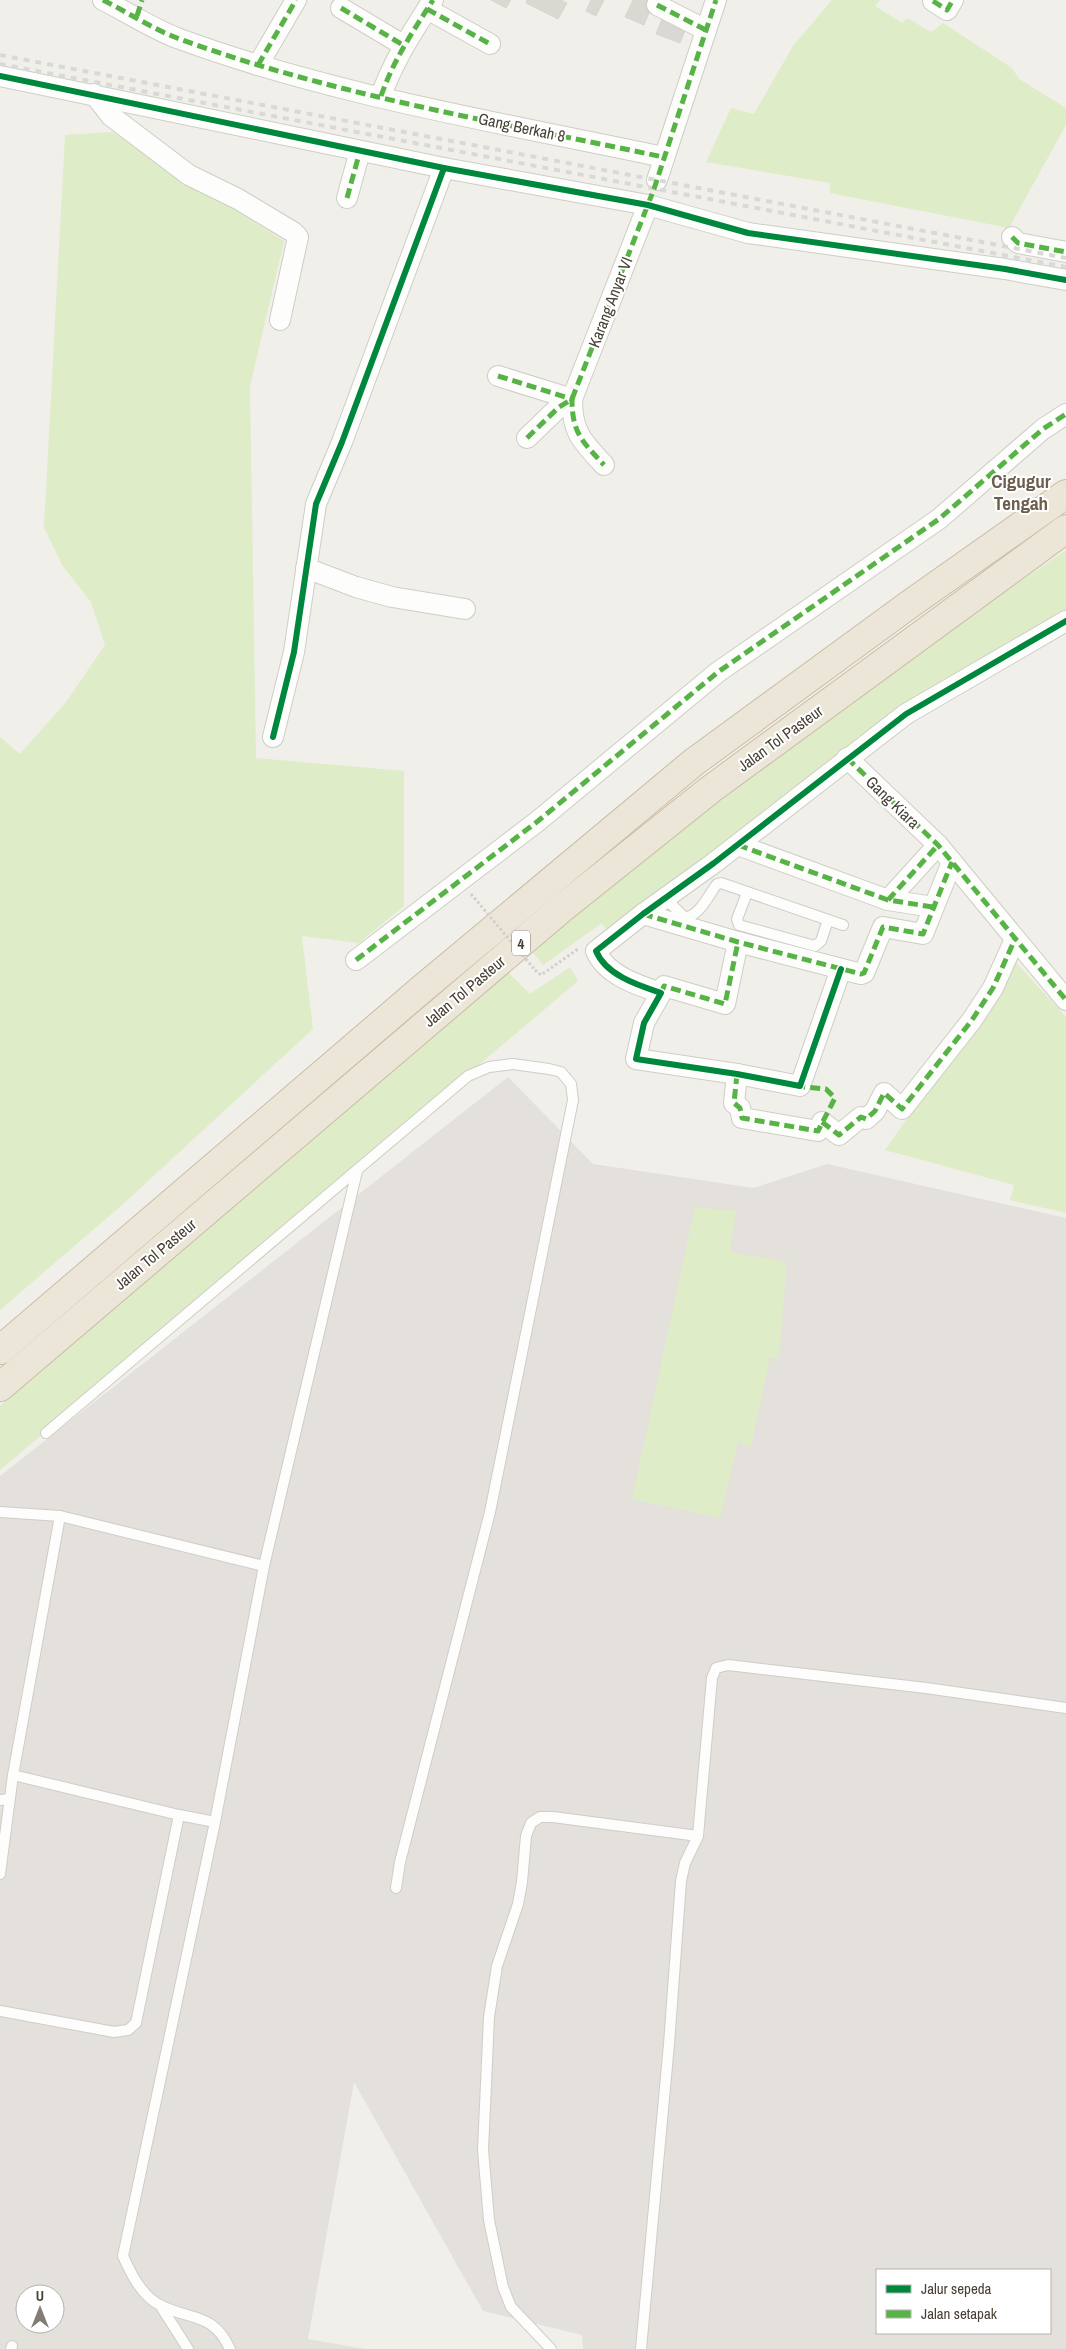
<svg xmlns="http://www.w3.org/2000/svg" width="1066" height="2349" viewBox="0 0 1066 2349" font-family="'Archivo Narrow',sans-serif">
<style>
.industrial{fill:#e4e0db;fill-rule:evenodd}
.green{fill:#deecc8}
.building{fill:#dad8d2;stroke:#d9d6cf}
.lines{fill:none;stroke-linecap:round;stroke-linejoin:round}
.lane-casing{stroke:#cfcdc7;stroke-width:12}
.street-casing{stroke:#cfcdc7;stroke-width:22}
.highway-casing{stroke:#cabca4;stroke-width:30}
.path{stroke:#d1cfca;stroke-width:3;stroke-dasharray:2.5 2.5;stroke-linecap:butt}
.lane{stroke:#fdfdfc;stroke-width:10}
.street{stroke:#fdfdfc;stroke-width:20}
.highway{stroke:#ece6d9;stroke-width:28}
.rail{stroke:#d9d9d8;stroke-width:4;stroke-dasharray:6 6;stroke-linecap:butt}
.path-bridge{stroke:#d1cfca;stroke-width:3;stroke-dasharray:2.5 2.5;stroke-linecap:butt}
.quiet{stroke:#57b346;stroke-width:5;stroke-dasharray:10 5;stroke-linecap:butt}
.cycleway-casing{stroke:#fff;stroke-width:9}
.cycleway{stroke:#00873e;stroke-width:6}
.labels{text-anchor:middle;dominant-baseline:central;stroke-width:4;stroke-linejoin:round;paint-order:stroke}
.shield{fill:#fff;stroke:#7e7972;stroke-width:1}
.shield-label{font-size:15px;font-weight:bold;fill:#474035}
.street-label{font-size:16px;fill:#474035;stroke:#fff}
.quarter-label{font-size:19px;font-weight:bold;fill:#6b5e4c;stroke:#fff}
</style>
<rect width="100%" height="100%" fill="#f1efea"/>
<path class="industrial" d="M508,1077l85,87 161,24 73,-24 239,54v1131h-483l-1,-14 -99,-24 -129,-229 -46,257 57,10h-365v-873zM877,2270h173v63h-173zM25,2294h30v30h-30z"/>
<g class="green">
<path d="M832,0h48l-5,6 27,17 5,-5 24,14 12,-9 69,45 7,11 47,29v17l-57,103 -179,-35v-10l-124,-21 25,-54 23,6 39,-68z"/>
<path d="M112,132l172,109 -34,145 6,372 148,13v135l-45,37 -57,-7 11,93 -191,176 -122,105v-573l20,17 46,-52 39,-57 -14,-43 -29,-37 -18,-38 21,-392z"/>
<path d="M1066,550v60l-75,45 -383,277 -6,-9 -59,42 -13,-16 335,-261z"/>
<path d="M1011,957l55,60v196l-56,-13 4,-15 -129,-35 112,-161z"/>
<path d="M570,967l8,14 -578,489v-64l508,-434 22,22z"/>
<path d="M695,1207l41,4 -6,41 57,10 -8,96h-9l-19,89 -13,-6 -18,77 -88,-19z"/>
</g>
<g class="building">
<path d="M491,0h20l-5,8z"/>
<path d="M527,0h34l6,3 -9,16 -32,-16z"/>
<path d="M591,0h13l-8,16 -10,-5z"/>
<path d="M633,0h12l8,3 -9,22 -19,-8z"/>
<path d="M664,14l24,9 -8,20 -24,-9z"/>
</g>
<g class="lines">
<defs>
<g id="lane">
<path d="M747,893l-10,26 2,6 76,21 6,-5 7,-21"/>
<path d="M665,898l19,19c15,1 25,-23 33,-33l4,-1 122,42"/>
<path d="M46,1433l422,-357 21,-9 24,-3 36,5 12,3 10,12 2,16 -83,412 -90,350 -4,26"/>
<path d="M0,1512l60,4 204,50 -49,256 -92,434c8,18 19,40 37,49 31,16 53,7 70,44"/>
<path d="M264,1566l93,-395"/>
<path d="M13,1775l166,40"/>
<path d="M0,1800l10,-1"/>
<path d="M0,1874l13,-99 47,-259"/>
<path d="M0,2011l114,21 14,-2 8,-7 43,-208 36,7"/>
<path d="M160,2305l28,44"/>
<path d="M11,2349l1,-3"/>
<path d="M551,2349l-40,-42 -8,-20 -14,-67 -6,-70 6,-133 8,-51 21,-62 4,-22 4,-46 5,-13 9,-6h13l145,19"/>
<path d="M641,2349l28,-305 12,-163 4,-18 13,-27 14,-158 4,-10 12,-3 198,23 140,20"/>
</g>
<g id="street">
<path d="M103,0c24,12 50,29 74,38 154,57 326,85 486,119"/>
<path d="M933,1l14,9 6,-10"/>
<path d="M657,5l49,25"/>
<path d="M341,8l62,37"/>
<path d="M427,9l63,35"/>
<path d="M258,65l38,-65"/>
<path d="M0,76l444,92 204,37 100,28 257,36 61,11"/>
<path d="M94,94l17,22 78,59 49,24 55,33 5,5 -18,83"/>
<path d="M381,96c13,-37 31,-63 52,-96"/>
<path d="M657,180l59,-180"/>
<path d="M347,198l13,-47"/>
<path d="M1012,237l6,6 48,9"/>
<path d="M498,376l74,23c0,34 10,42 32,66"/>
<path d="M527,438l32,-31 13,-8 76,-194"/>
<path d="M306,568l50,19 36,10 73,12"/>
<path d="M273,737l21,-85 22,-148 26,-62 102,-274"/>
<path d="M847,758l91,87 128,155"/>
<path d="M738,845l150,55 45,7"/>
<path d="M888,900l50,-55"/>
<path d="M643,914l95,28 123,32 3,-1 19,-46 40,7 29,-72"/>
<path d="M356,960l182,-139 180,-149 221,-153 104,-90 23,-15"/>
<path d="M841,969l-41,117 -63,-12 -101,-15 8,-36 17,-30c-24,-8 -55,-18 -65,-42l47,-37 71,-51 192,-149 160,-93"/>
<path d="M661,993l3,-7 61,18 13,-62"/>
<path d="M737,1074l-3,29 6,5 2,10 76,13 4,-9 17,13 22,-18 5,2 9,-8 9,-18 18,16 70,-89 21,-32 22,-49"/>
</g>
<g id="highway">
<path d="M0,1350l423,-362 271,-226 216,-158 156,-110"/>
<path d="M0,1387l561,-478 150,-120 355,-260"/>
</g>
</defs>
<use href="#lane" class="lane-casing"/>
<use href="#street" class="street-casing"/>
<use href="#highway" class="highway-casing"/>
<path class="path" d="M535,970l6,5 37,-26"/>
<use href="#lane" class="lane"/>
<use href="#street" class="street"/>
<use href="#highway" class="highway"/>
<g class="rail">
<path d="M0,55l1066,203"/>
<path d="M0,64l1066,203"/>
</g>
<path class="path-bridge" d="M471,894l64,76"/>
<g class="quiet">
<path d="M103,0c24,12 50,29 74,38 154,57 326,85 486,119"/>
<path d="M933,1l14,9 6,-10"/>
<path d="M657,5l49,25"/>
<path d="M341,8l62,37"/>
<path d="M427,9l63,35"/>
<path d="M137,16l5,-16"/>
<path d="M258,65l38,-65"/>
<path d="M381,96c13,-37 31,-63 52,-96"/>
<path d="M347,198l13,-47"/>
<path d="M1012,237l6,6 48,9"/>
<path d="M498,376l74,23c0,34 10,42 32,66"/>
<path d="M527,438l32,-31 13,-8 82,-210 62,-189"/>
<path d="M847,758l91,87 128,155"/>
<path d="M738,845l150,55 45,7"/>
<path d="M888,900l50,-55"/>
<path d="M643,914l95,28 123,32 3,-1 19,-46 40,7 29,-72"/>
<path d="M356,960l182,-139 180,-149 221,-153 104,-90 23,-15"/>
<path d="M661,993l3,-7 61,18 13,-62"/>
<path d="M737,1074l-3,29 6,5 2,10 76,13 17,-33 -9,-9 -30,-3"/>
<path d="M822,1122l17,13 22,-18 5,2 9,-8 9,-18 18,16 70,-89 21,-32 22,-49"/>
</g>
<defs>
<g id="cycleway">
<path d="M0,76l444,92 204,37 100,28 257,36 61,11"/>
<path d="M273,737l21,-85 22,-148 26,-62 102,-274"/>
<path d="M841,969l-41,117 -63,-12 -101,-15 8,-36 17,-30c-24,-8 -55,-18 -65,-42l47,-37 71,-51 192,-149 160,-93"/>
</g>
</defs>
<use href="#cycleway" class="cycleway-casing"/>
<use href="#cycleway" class="cycleway"/>
</g>
<g class="labels">
<rect class="shield" x="512" y="930.5" width="18" height="25" rx="4"/>
<g class="shield-label">
<text x="521" y="943">4</text>
</g>
<g class="street-label">
<text transform="translate(522 127) rotate(12)">Gang Berkah 8</text>
<text transform="translate(610 302) rotate(-69)">Karang Anyar VI</text>
<text transform="translate(780 738) rotate(-36)">Jalan Tol Pasteur</text>
<text transform="translate(893 802) rotate(44)">Gang Kiara</text>
<text transform="translate(464 991) rotate(-40)">Jalan Tol Pasteur</text>
<text transform="translate(155 1254) rotate(-40)">Jalan Tol Pasteur</text>
</g>
<g class="quarter-label">
<text x="1021" y="481">Cigugur<tspan x="1021" dy="22">Tengah</tspan></text>
</g>
</g>
<rect x="876" y="2269" width="175" height="65" fill="#ffffff" stroke="#b5b3ae"/>
<rect x="886" y="2285" width="25" height="8" fill="#00873e" stroke="#b5b3ae"/>
<text x="921" y="2294" font-size="15" fill="#474035">Jalur sepeda</text>
<rect x="886" y="2310" width="25" height="8" fill="#57b346" stroke="#b5b3ae"/>
<text x="921" y="2319" font-size="15" fill="#474035">Jalan setapak</text>
<g transform="translate(40 2309)"><circle r="24" fill="#ffffff" stroke="#b5b3ae"/>
<path d="M0-4L9 19L0 12L-9 19Z" fill="#827d74"/>
<text y="-8" font-size="14" font-weight="bold" text-anchor="middle" fill="#474035">U</text>
</g>
</svg>
